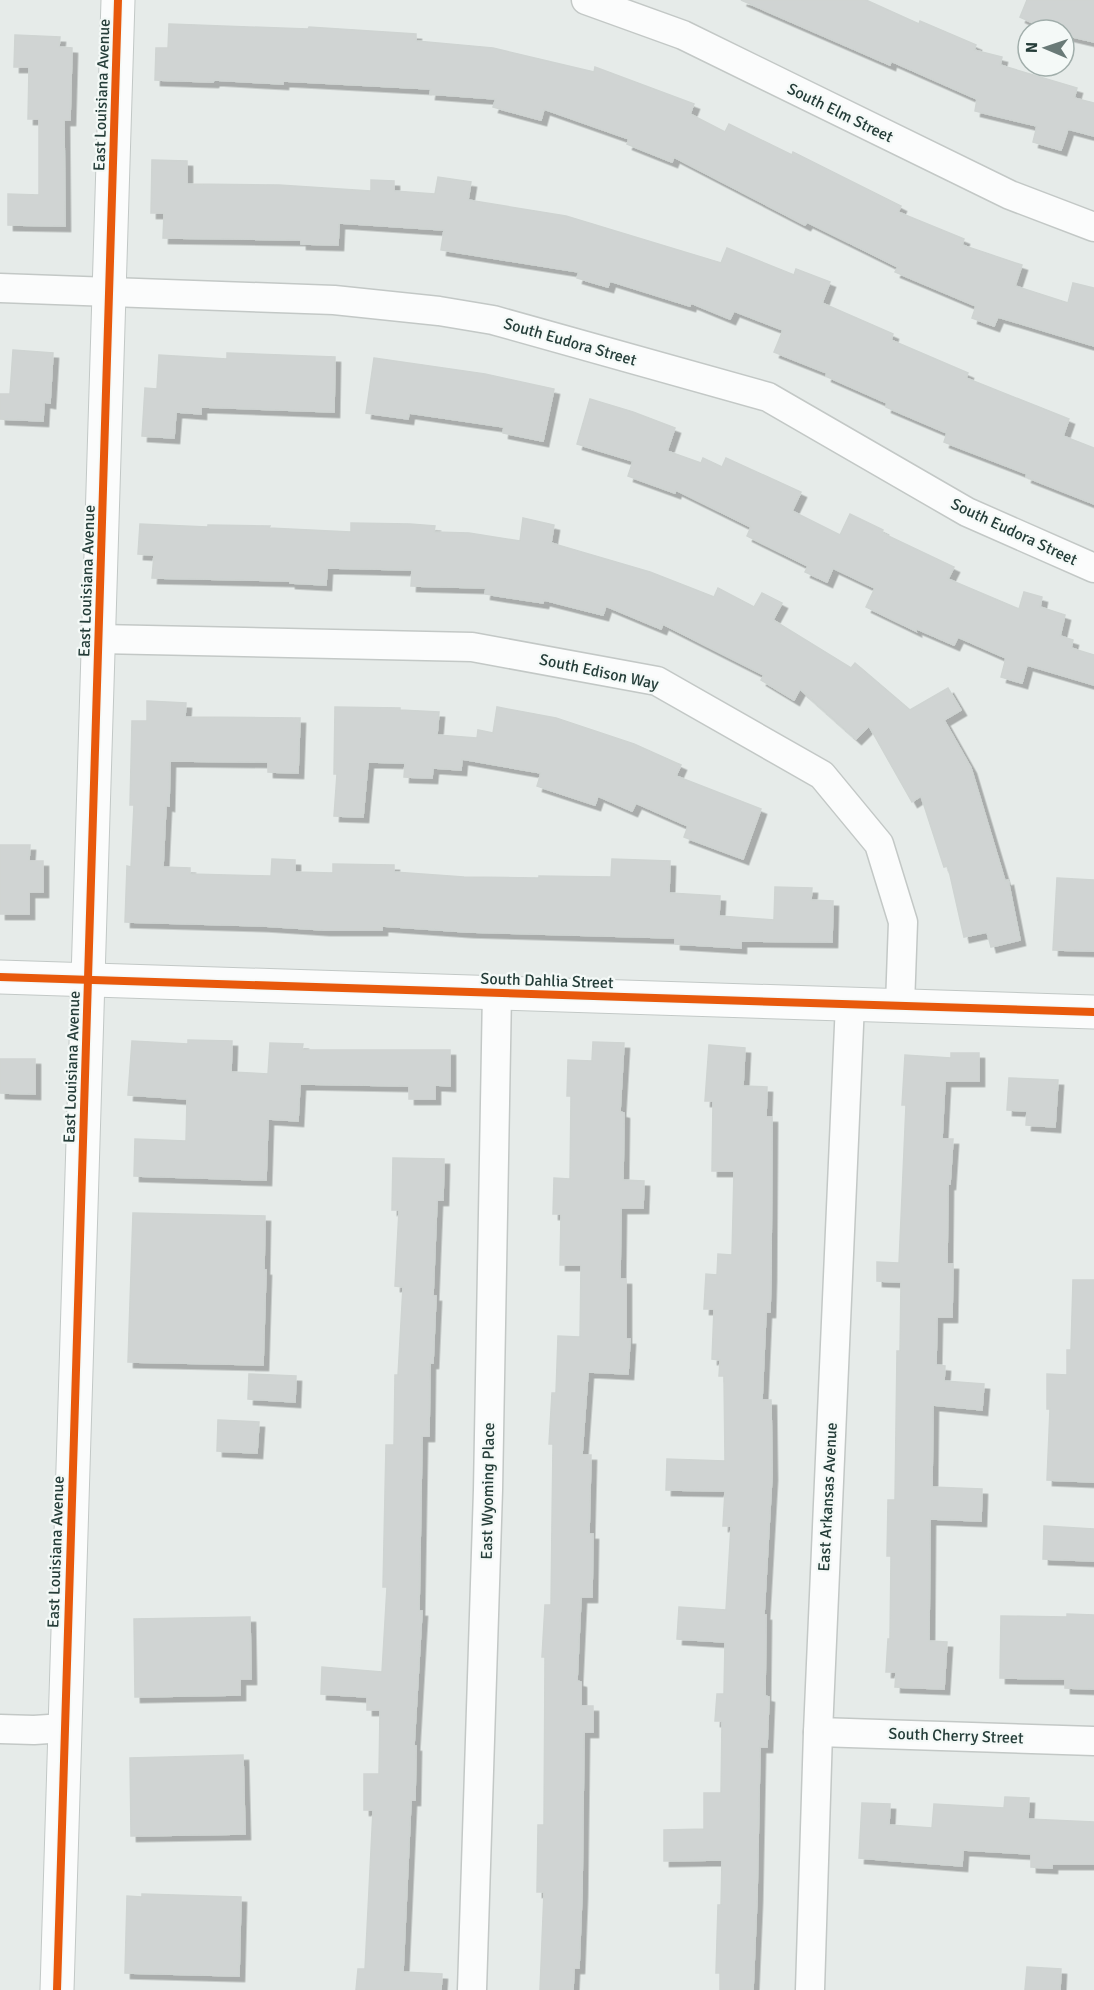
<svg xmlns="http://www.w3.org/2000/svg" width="1094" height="1990" viewBox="0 0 1094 1990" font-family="Signika,sans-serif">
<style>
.building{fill:#d0d4d3;stroke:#cfd4d2;stroke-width:1.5;filter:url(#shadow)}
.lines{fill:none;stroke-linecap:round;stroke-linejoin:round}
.street-casing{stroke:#c3c8c6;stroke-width:31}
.secondary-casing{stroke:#c2c8c6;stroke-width:35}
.street{stroke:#fbfcfc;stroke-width:28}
.secondary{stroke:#fbfcfc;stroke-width:33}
.cycleway-casing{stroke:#f4f9f7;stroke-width:11}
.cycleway{stroke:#e8590c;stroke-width:8}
.labels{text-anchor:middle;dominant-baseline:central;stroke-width:4.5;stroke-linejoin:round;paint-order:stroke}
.street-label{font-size:16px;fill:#253d39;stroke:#f4f9f7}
</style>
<defs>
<filter id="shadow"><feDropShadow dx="5.5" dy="5.5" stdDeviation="0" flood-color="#0004"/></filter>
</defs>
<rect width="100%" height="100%" fill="#e6ebe9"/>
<g class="building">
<path d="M741,0h125l53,24 1,-3 56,24 -2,5 28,7 -2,8 77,23 -3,10 20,5v33l-26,-7 -7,21 -28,-8 4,-16 -62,-15 2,-12 -86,-38 -1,4z"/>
<path d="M1027,0h67v42l-30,-7v-5h-16l-28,-13z"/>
<path d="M169,24l139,5 1,-2 107,7v7l77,7 101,24 1,-5 99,37 -4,10 35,18 4,-8 63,31 1,-3 108,54 -3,6 66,27 -2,6 60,20 -7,21 53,17 5,-20 21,5v58l-96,-29 -4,9 -22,-8 4,-12 -81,-34 3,-5 -91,-45 -2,3 -131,-68 -2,5 -45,-18 2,-5 -85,-30 -3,11 -48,-13 3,-8 -66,-5 1,-5 -148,-8v3l-69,-4 -1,2 -58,-2 1,-32h12z"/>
<path d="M15,35l45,2 -1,10 13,1 -2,72h-6l1,106 -57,-1v-31l31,1v-76h-11l1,-52h-15z"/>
<path d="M152,160l35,1v23l92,1 92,6v-11l23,1v10l41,3 3,-17 33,5 -3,18 98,16 155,47 6,-15 67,27 2,-6 34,13 -8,21 71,31 -2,6 77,33 -2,5 103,41 -6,17 31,12v56l-68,-27 1,-3 -83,-32 3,-9 -61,-26 1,-4 -61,-27 1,-3 -53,-21 9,-22 -49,-19 -4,8 -39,-16 -1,3 -80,-25 -2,6 -31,-9 2,-6 -138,-22 3,-20 -105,-7 -1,22 -37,-1v-4l-138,-2 1,-25h-13z"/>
<path d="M13,350l40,3 -3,50 -6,-1 -1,19 -43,-2v-25h10z"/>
<path d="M227,353l108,4 -1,55 -133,-5v7l-25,-2 -2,26 -32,-2 3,-48 12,1 2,-34 68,4z"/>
<path d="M374,358l111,16 69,15 -11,52 -40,-8 1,-6 -95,-14 -1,6 -42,-6z"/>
<path d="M590,399l43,13 42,16 -8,23 34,12 2,-5 19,9 4,-9 75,34 -9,19 48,24 10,-21 33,16 -1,3 72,34 -6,12 71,30 5,-17 18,5 -2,10 25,8 -5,21 13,4 -2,8 23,7v30l-67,-20 -5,18 -21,-6 5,-19 -48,-21 -4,8 -39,-17 1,3 -50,-24 9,-19 -42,-20 -6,14 -22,-10 3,-6 -61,-30 4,-9 -75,-37 -1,3 -47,-17 5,-15 -56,-17z"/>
<path d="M523,518l31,7 -3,18 99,29 64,25 4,-9 36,19 8,-14 20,10 -9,17 78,48 4,-5 55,47 38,-22 13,22 -17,10 27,48 34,113 3,-1 12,60 -29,7 -4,-15 -23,5 -16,-71 -4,1 -23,-71 -9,6 -43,-76 -13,13 -56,-50 -6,11 -33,-20 3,-5 -101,-51 -2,5 -55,-23 -3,9 -59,-15 -1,3 -58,-9 1,-6 -75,-2 1,-16 -85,-2 -1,17 -36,-2v-2l-138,-3 2,-23 -16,-1 2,-30 68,3v-2l62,1 -1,2 82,4v-9l59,1 25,2 -1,6 35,1 51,8z"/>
<path d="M147,701l39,2 -1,14 115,1 -2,55 -30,-1v-10l-98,-1 -1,45 -3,-1 -3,62 27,1v6l81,2 1,-17 23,1v12l38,1v-9l61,1v7l70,5 75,1v-2l72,1 1,-18 58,2 -1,32 51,3 -1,20 55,4 1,-33 37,1 -1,12 22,1 -1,41 -91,-1v7l-66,-4v-6l-208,-6 -85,-6v4h-58l-61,-4 -138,-4 2,-56 4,1 3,-62h-4l2,-84h15z"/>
<path d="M335,707l65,1v2l39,2 -2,23 40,3 1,-8 15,3 4,-26 59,11 78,26 47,21 -5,11 85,33 -18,50 -59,-22 4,-11 -52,-23 -4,8 -34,-15 -3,9 -58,-19 4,-13 -79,-14 -1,11 -28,-2 -1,10 -28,-1 1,-14 -37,-1 -5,55 -29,-1 3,-42h-3z"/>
<path d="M0,845h30l-1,16h14v31h-14v22h-29z"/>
<path d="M1057,878l37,2v71l-41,-1z"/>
<path d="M188,1040l44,1 -1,31 37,2 2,-31 33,1 -1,6h148v36l-15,-1v14h-26v-13l-109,-2 -2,37 -30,-2 -2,61 -132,-4 1,-37 51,2 1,-42 -59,-4 4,-54 56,3z"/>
<path d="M593,1042l31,1 -4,69 4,1 -1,67 21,1 -1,27h-22l-1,71h6v60h4l-2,35 -40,-2 -6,83h9l-2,79h4l-1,63h-11l-4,84 4,1v24h12v26h-9l-2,160 -3,76h-5l-1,22h-33l4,-98h-7l1,-67h6l1,-168h-3l3,-52h6l1,-84 1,-77h-4l3,-51h4l2,-57 22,1 1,-72h-21l1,-51h-8l1,-36 16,1 1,-83h-4l1,-36 24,1z"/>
<path d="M709,1045l36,3 -2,38 24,1 -1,30h6l-1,158 -1,37h-4l-4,88h9l1,75 -8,140h2l-1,81 4,1 -2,50h-7l-3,150 -4,93h-33v-17h-4l2,-68h3l1,-45 -58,1v-31l40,-1v-36h17l1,-72h-7l2,-27h7l1,-52 -48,-3 2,-32 47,3 5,-84h-8l2,-35 -59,-1 1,-31 58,2 -1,-85h-5l1,-16 -8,-1 2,-50h-10l2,-35 11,1 1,-21 14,1 2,-84h-22l1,-70h-8z"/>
<path d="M951,1053h28v28h-34l-3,58h11l-3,45h-2l-1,80h6l-1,53h-15l-1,48 9,1 -1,15 40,3 -2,26 -49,-5 -1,82 50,2 -1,32 -51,-2 -1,122 18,1 -3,47 -49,-2 1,-15h-10l2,-33h2l1,-83h-4l1,-56h7l2,-149h3l1,-69 -24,-1v-19l22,1 7,-158h-4l3,-50 46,3z"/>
<path d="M0,1059h35v35l-35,-1z"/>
<path d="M1009,1078l49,2 -3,47 -29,-2 1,-14 -20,-1z"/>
<path d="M393,1158l51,1 -1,41h-6l-4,96h3l-3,67h-3l-1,73h-7l-3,175h3l-8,135h2l-1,54h-4l-8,172 39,2 -1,16h-85l2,-21h7l8,-159h-9v-36h15l1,-64h-13v-13l-46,-3 1,-27 60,5 5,-85h-4l3,-142h8l1,-70h3l5,-88 -8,-1 4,-76h-7z"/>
<path d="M133,1213l132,3 -1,54h2l-3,95 -135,-3z"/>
<path d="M1073,1280h21v202l-47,-2 3,-71h-3v-35l20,1v-25h4z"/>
<path d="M249,1374l47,2 -1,26 -47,-3z"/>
<path d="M218,1420l41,2 -2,31 -40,-2z"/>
<path d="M1044,1526l50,3v32l-51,-2z"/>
<path d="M1067,1614l27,1v74l-29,-1v-9l-65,-1 1,-62 66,1z"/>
<path d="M250,1617l1,62h-11v16l-105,2 -1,-78z"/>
<path d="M243,1755l2,79 -114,2 -1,-78z"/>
<path d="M1005,1797l24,1 -1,21 66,3v42h-42v4l-21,-1v-13l-68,-4 -1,16 -103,-8 3,-55 28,1 -1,21 43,3 2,-24 70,4z"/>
<path d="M142,1894l99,3 -2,79 -114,-3 2,-77 15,1z"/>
<path d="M1027,1967l34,2 -1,21h-35z"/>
</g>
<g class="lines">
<defs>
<g id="street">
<path d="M586,0l97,35 327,160 84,32"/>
<path d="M0,288l334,12 105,11 54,9 275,77 199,115 127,56"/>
<path d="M99,639l373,8 185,34 165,94 57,69 24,78 -3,83"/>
<path d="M0,1729l34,1 30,-2"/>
<path d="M818,1732l276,9"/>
<path d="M472,1990l16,-500 9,-498"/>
<path d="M810,1990l8,-258 32,-729"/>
</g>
<g id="secondary">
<path d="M0,977l1094,35"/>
<path d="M57,1990l61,-1990"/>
</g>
</defs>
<use href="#street" class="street-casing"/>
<use href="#secondary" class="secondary-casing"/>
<use href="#street" class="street"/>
<use href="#secondary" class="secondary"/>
<defs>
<g id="cycleway">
<path d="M0,977l1094,35"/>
<path d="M57,1990l61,-1990"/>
</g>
</defs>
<use href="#cycleway" class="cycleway-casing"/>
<use href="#cycleway" class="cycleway"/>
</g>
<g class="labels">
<g class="street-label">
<text transform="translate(102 95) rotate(-88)">East Louisiana Avenue</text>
<text transform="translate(840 113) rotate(26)">South Elm Street</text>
<text transform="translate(570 342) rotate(16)">South Eudora Street</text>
<text transform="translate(1014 532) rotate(25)">South Eudora Street</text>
<text transform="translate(87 581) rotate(-88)">East Louisiana Avenue</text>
<text transform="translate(599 672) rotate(12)">South Edison Way</text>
<text transform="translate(547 981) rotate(2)">South Dahlia Street</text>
<text transform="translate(72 1067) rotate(-88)">East Louisiana Avenue</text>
<text transform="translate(488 1491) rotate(-89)">East Wyoming Place</text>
<text transform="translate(828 1497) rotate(-87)">East Arkansas Avenue</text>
<text transform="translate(56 1552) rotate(-88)">East Louisiana Avenue</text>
<text transform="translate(956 1736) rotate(2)">South Cherry Street</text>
</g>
</g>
<g transform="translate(1046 48) rotate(272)"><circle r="28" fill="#f4f9f7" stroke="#a1aeab" stroke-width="1.5"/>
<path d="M0-4.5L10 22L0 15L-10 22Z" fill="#697a77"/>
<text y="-9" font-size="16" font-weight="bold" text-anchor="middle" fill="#253d39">N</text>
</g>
</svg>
